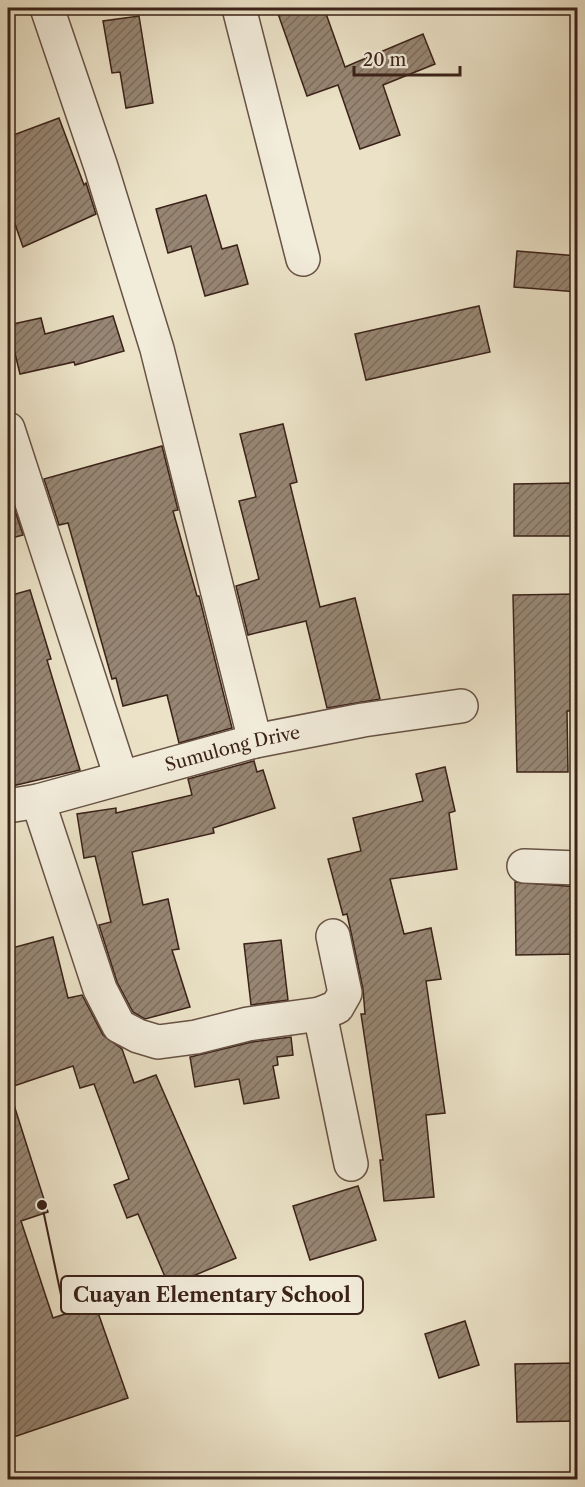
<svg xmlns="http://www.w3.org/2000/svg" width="585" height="1487" viewBox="0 0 585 1487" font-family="'Libre Caslon Text',serif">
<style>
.building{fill:url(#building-hatch);stroke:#3b2219;stroke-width:1.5}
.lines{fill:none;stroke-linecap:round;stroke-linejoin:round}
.street-casing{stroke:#675244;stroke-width:36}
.street{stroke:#f2ecdb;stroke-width:33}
.labels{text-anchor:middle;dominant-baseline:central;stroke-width:6;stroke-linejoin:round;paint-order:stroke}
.street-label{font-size:18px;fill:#3b2219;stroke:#f2ecdb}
.leader{fill:none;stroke:#3b2219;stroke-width:2}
.callout-dot{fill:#3b2219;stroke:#f2ecdb;stroke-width:2}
.callout{fill:#f2ecdb;stroke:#3b2219;stroke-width:2}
.callout-label{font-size:20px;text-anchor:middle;font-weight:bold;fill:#3b2219}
</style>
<defs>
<pattern id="building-hatch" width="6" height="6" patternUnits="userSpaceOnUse" patternTransform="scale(1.5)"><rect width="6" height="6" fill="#978673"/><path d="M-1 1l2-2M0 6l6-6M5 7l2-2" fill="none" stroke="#7c6d5e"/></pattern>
</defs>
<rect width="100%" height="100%" fill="#ebe2c7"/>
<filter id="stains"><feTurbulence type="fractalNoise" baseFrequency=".00333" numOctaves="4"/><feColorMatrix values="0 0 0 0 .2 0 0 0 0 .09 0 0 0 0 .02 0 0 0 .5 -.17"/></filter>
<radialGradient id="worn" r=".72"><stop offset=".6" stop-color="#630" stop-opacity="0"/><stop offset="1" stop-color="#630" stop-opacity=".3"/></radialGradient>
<g class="building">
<path d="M276,8h48l21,59 78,-33 12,30 -52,21 17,50 -40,14 -22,-64 -31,11z"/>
<path d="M139,16l14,87 -27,5 -6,-36 -8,1 -9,-52z"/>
<path d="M59,118l25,67 2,-2 10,31 -73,33 -15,-43v-67z"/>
<path d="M206,195l16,54 15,-4 11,39 -43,12 -14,-50 -23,7 -12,-44z"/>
<path d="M517,251l61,5v36l-64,-5z"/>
<path d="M479,306l11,46 -124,28 -11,-46z"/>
<path d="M113,316l11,35 -49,14 -1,-3 -54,12 -12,-49 33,-7 4,16z"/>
<path d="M283,424l14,58 -7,2 30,123 35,-9 25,101 -53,9 -21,-87 -58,14 -12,-49 23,-7 -20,-78 17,-4 -16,-63z"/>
<path d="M162,446l16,64 -5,1 24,85h2l33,132 -53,15 -12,-48 -44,11 -7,-28 -4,1 -44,-156 -9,2 -15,-46z"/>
<path d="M572,483v53h-58v-52z"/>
<path d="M8,489l15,46 -15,4z"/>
<path d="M30,590l21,69 -4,1 33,110 -72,17v-191z"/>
<path d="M578,594v117h-11l1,61h-51l-4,-177z"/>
<path d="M254,761l3,11 6,-2 12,38 -62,20 1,5 -82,19 11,53 25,-6 11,50 -7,1 18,57 -45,12 -12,-7 -16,-30 -18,-57 12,-3 -16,-66 -11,2 -7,-44 39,-6v5l76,-18 -4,-16z"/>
<path d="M445,767l10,44 -6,2 8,56 -67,10 14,55 27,-6 10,51 -15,2 19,132 -19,2 8,82 -50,4 -4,-41h3l-22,-146h4l-2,-25 -12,-57 -4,-18 -4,1 -15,-56 33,-8 -8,-33 70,-17 -7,-27z"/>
<path d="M515,882l63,5v67l-62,1z"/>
<path d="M53,937l15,61 14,-3 21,40 19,14 12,34 22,-8 80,183 -67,28 -31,-72 -11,4 -13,-33 15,-6 -35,-95 -14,4 -7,-22 -65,22v-139z"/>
<path d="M281,940l7,60 -37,5 -7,-61z"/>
<path d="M291,1037l2,18 -16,2 1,8 -5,1 6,32 -35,6 -5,-25 -44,8 -5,-30 62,-15z"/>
<path d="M14,1105l34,107 -27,9 32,97 42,-14 33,94 -120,41v-333z"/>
<path d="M358,1186l18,54 -66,20 -17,-54z"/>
<path d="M465,1321l14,44 -40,13 -14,-44z"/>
<path d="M578,1363v58l-61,1 -2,-58z"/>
</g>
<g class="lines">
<defs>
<g id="street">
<path d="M47,8l54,159 56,182 98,392"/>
<path d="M239,8l64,251"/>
<path d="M8,429l113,348"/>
<path d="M38,801l62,188 19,37 19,10 20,6 38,-5 52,-13 72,-10 17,-7 8,-14 -12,-57"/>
<path id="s1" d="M8,806l30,-5 217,-60 108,-21 98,-14"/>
<path d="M524,866l54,2"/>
<path d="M320,1014l31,150"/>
</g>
</defs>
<use href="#street" class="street-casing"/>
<use href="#street" class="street"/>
</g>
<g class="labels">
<g class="street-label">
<text stroke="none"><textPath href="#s1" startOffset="232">Sumulong Drive</textPath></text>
</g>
</g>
<path class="leader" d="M42 1205L61 1295"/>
<circle class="callout-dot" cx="42" cy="1205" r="6"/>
<rect class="callout" x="61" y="1276" width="302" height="38" rx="6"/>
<g class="callout-label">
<text x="212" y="1302">Cuayan Elementary School</text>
</g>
<rect width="585" height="1487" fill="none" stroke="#ebe2c7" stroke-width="30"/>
<rect x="9" y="9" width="567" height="1469" fill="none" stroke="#3b2219" stroke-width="3"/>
<rect x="15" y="15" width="555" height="1457" fill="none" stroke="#3b2219" stroke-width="1.5"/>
<path d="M354 66v9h106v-9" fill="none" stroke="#3b2219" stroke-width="3"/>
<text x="363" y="66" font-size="18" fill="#3b2219" stroke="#f2ecdb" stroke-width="4.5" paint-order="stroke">20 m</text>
<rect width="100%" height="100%" filter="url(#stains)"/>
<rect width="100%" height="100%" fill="url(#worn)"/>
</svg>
